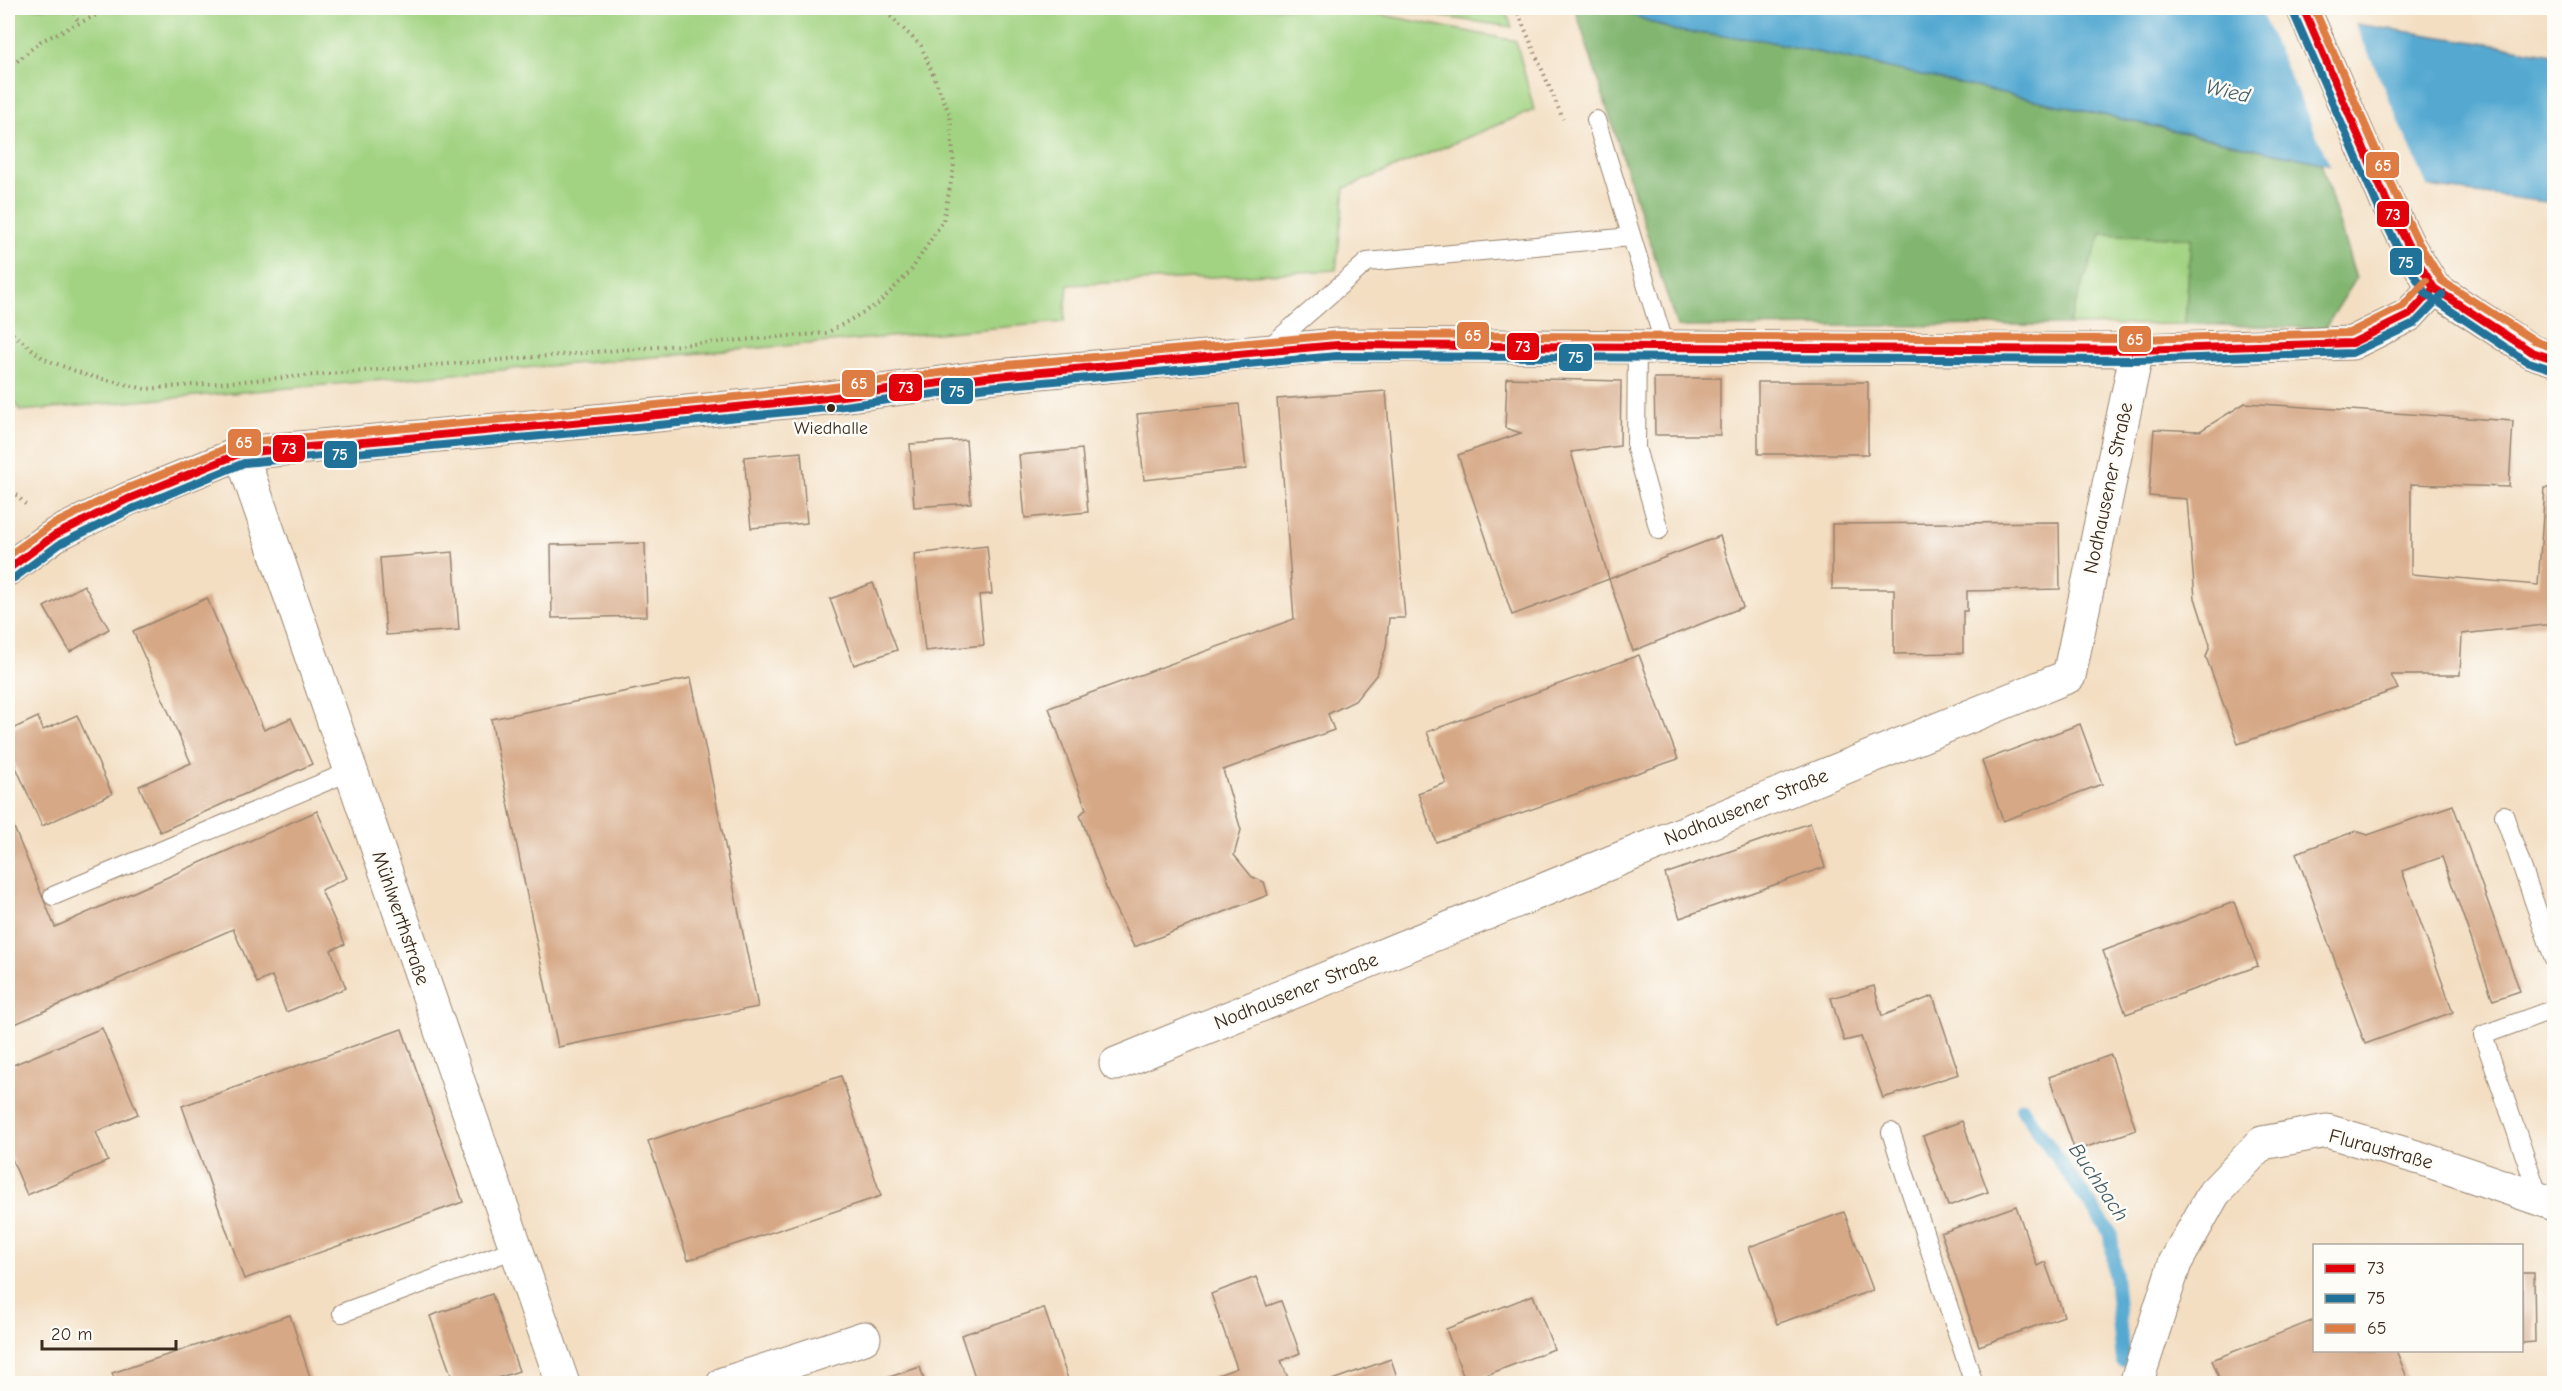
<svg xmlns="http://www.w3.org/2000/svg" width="2562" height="1391" viewBox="0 0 2562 1391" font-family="'Comic Neue',sans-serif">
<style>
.green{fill:#a2d382;stroke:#6e7e50;stroke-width:1.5}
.forest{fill:#81b570;stroke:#5e7047;stroke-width:1.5}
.water{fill:#55a9d1;stroke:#486a78;stroke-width:1.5}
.pier{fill:#f3dec2}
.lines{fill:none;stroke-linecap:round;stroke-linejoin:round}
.stream{stroke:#55a9d1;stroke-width:14}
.building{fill:#d6a886}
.lane-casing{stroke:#978470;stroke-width:20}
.street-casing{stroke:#978470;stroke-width:35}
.path{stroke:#978470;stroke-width:4;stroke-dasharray:1.5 4.5;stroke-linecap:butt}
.lane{stroke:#fff;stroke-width:18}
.street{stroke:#fff;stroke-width:33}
.bus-1-casing{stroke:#fdfcf7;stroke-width:12}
.bus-2-casing{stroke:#fdfcf7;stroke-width:12}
.bus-3-casing{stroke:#fdfcf7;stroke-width:12}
.bus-1{stroke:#e2000a;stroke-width:8}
.bus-2{stroke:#217299;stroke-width:8}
.bus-3{stroke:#de7c43;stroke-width:8}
.bus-dot{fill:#3b2a1e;stroke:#fdfcf7;stroke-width:2}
.labels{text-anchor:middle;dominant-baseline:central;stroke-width:5;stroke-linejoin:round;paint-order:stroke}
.bus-label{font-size:18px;fill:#3b2a1e;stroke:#fdfcf7}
.street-label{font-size:20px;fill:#3b2a1e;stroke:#fdfcf7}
.water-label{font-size:21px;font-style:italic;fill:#455d66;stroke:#fdfcf7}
.line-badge{stroke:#fdfcf7;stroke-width:2}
.badge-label{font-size:16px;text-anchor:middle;font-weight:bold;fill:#fff}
</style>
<rect width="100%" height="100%" fill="#fdfcf7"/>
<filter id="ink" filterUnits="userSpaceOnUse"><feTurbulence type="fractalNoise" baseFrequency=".0167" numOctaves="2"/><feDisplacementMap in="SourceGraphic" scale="12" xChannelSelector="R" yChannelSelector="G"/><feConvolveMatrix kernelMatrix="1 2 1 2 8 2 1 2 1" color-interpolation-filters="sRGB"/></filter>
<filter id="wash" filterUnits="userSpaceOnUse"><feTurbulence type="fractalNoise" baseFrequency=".008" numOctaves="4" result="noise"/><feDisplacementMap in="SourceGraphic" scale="24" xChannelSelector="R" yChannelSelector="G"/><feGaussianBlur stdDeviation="1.35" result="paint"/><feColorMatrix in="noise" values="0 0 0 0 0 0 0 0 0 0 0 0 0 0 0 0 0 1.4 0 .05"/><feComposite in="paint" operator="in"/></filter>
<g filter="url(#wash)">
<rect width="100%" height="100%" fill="#f3dec2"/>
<g class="green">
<path d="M8,8h1340l168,33 18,69 -189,78 -9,82 -268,15 -4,37 -1044,89 -12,-21z"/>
<path d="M1383,8h121l8,19z"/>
<path d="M2100,233l91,5 -6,86 -117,1z"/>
</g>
<path class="forest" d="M1575,8h38l63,23 86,9 559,123 35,116 -31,49 -140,-4 6,-86 -90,-4 -33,91 -391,2z"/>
<path class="water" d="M1613,8h685l58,16 198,30v149l-118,-15 -674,-148 -86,-9z"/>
<path class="pier" d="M2259,8h50l45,13 75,169 -97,-21z"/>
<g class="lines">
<path class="stream" d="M2022,1108l89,126 12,127"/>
</g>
<g id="blocks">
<g class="building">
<path d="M1507,378l114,3 -1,65 -49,6 38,127 111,-43 23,71 -110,44 -24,-72 -97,36 -54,-160 63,-22 -16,-5z"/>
<path d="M1654,378h66v57h-65z"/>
<rect x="1758" y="382" width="110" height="72"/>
<path d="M1386,391l19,227h-16l-3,30 -9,26 -22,27 -27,13 6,16 -111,40 18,60 -7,25 18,22 12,5 4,13 -134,52 -25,-51 -29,-81 6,-6 -37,-101 245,-89 -17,-220z"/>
<path d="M2245,403l268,18 -4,66 -98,-3v90l127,11 7,-97h9v136l-92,10 -2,41h-69l7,14 -160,55 -32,-87 4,-12 -15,-47 -8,-99 -38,-3 5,-67 46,2z"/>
<path d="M1239,404l7,65 -102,11 -7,-66z"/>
<path d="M966,440l5,63 -57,4 -4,-63z"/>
<path d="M1082,449l6,63 -63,6 -6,-63z"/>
<path d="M801,452l6,71 -56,5 -7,-71z"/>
<path d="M2059,522l1,67 -93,2v20h-4v42l-69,1v-65h-62v-65z"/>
<path d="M645,543l2,73 -95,2 -1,-73z"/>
<path d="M987,546l5,48 -13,1 5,50 -59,6 -11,-97z"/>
<path d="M453,552l6,78 -73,5 -6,-77z"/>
<path d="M873,583l24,67 -43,15 -24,-66z"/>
<path d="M84,585l25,44 -39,23 -26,-45z"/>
<path d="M207,598l57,132 27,-12 21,46 -152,68 -21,-46 52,-23 -58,-132z"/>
<path d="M1639,655l39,104 -242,83 -18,-49 28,-10 -19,-51z"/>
<path d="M691,678l67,329 -200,40 -67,-328z"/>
<path d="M77,715l35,79 -70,32 -34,-77v-18l30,-14 5,13z"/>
<path d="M2080,724l22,60 -99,37 -21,-60z"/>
<path d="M2453,805l67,186 -27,9 -51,-143 -40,14 51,141 -88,32 -69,-191 60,-22 12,4z"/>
<path d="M317,811l30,67 -26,12 24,54 -14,6 15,38 -60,24 -14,-36 -15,7 -24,-54 -225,98v-214l47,114z"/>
<path d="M1810,823l15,44 -145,51 -15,-44z"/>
<path d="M2234,902l24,64 -132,48 -23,-63z"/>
<path d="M1874,986l8,30 51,-20 26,78 -76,24 -22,-61 -17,4 -13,-43z"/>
<path d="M102,1028l36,86 -42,18 12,29 -81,34 -19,-45v-83z"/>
<path d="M402,1029l61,173 -219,77 -62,-173z"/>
<path d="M2111,1055l25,75 -61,21 -26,-74z"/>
<path d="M841,1076l40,120 -193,64 -40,-119z"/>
<path d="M1962,1121l26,71 -40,14 -25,-70z"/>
<path d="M2016,1206l21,60 8,-4 19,54 -85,30 -38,-113z"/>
<path d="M1844,1212l29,78 -96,34 -28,-77z"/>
<path d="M2522,1273h12l1,69 -13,1z"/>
<path d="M1256,1277l11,29 14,-5 19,52 -19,8 9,22h-94l41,-15 -26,-74z"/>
<path d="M492,1294l27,77 -37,12h-28l-24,-67z"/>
<path d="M1533,1295l21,54 -88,34 -20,-54z"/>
<path d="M1044,1308l25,74 -92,1 -16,-48z"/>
<path d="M290,1315l22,68h-196l-4,-10z"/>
<path d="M2314,1320v30h82l13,33h-188l-9,-23z"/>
<path d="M1391,1359l8,24h-66l-1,-3z"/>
<path d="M920,1367l5,16h-54z"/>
</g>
</g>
</g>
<g filter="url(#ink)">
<use href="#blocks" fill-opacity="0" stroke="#978470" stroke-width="1.5"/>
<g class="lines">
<defs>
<g id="lane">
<path d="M1596,120l69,226"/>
<path d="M1637,346l-1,102 23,82"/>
<path d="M1267,349l100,-87 264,-25"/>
<path d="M2504,815l50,144"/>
<path d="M53,896l298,-125"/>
<path d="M1891,1132l83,252"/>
<path d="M2540,1200l-57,-165 71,-26"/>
<path d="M342,1313l173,-64"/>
</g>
<g id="street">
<path d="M2303,8l84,194 22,45 25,41 98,64 22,7"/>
<path d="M241,453l322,931"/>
<path d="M8,569l47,-34 73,-36 113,-46 376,-34 210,-21 159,-21 351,-32 800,5 215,-7 57,-28 25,-27"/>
<path d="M1116,1064l953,-388 68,-326"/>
<path d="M723,1384l141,-46"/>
<path d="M2136,1384l39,-121 39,-70 48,-50 65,-12 96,28 131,45"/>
</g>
</defs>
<use href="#lane" class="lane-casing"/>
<use href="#street" class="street-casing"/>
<g class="path">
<path d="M71,8l8,15"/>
<path d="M1516,8l47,111"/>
<path d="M8,69l33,-28 64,-30 42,-3"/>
<path d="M8,330l36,29 42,16 59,14 682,-56 51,-29 32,-32 33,-51 11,-54 -4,-52 -29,-69 -39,-38"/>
<path d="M8,486l20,21"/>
</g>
<use href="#lane" class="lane"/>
<use href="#street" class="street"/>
<defs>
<g id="bus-1">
<path d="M2303,8l84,194 22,45 25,41 98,64 22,7"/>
<path d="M8,569l47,-34 73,-36 113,-46 376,-34 210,-21 159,-21 351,-32 800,5 215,-7 57,-28 25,-27"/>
</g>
<g id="bus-2">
<path d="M2293,12l85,195 22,45 26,42 100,67 25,8"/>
<path d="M14,578l46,-34 72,-35 112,-46 374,-34 210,-21 159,-21 350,-31 800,4 215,-7 62,-29 28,-29"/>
</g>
<g id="bus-3">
<path d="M2314,8l83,190 21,44 24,39 95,61 17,6"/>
<path d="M8,556l42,-30 73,-36 117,-47 376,-34 210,-21 159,-21 351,-32 801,4 212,-6 54,-27 23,-25"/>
</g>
</defs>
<use href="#bus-1" class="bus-1-casing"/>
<use href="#bus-2" class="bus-2-casing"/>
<use href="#bus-3" class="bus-3-casing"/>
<use href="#bus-1" class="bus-1"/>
<use href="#bus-2" class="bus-2"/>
<use href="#bus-3" class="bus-3"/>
</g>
</g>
<circle class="bus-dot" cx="831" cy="408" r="5"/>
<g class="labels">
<g class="bus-label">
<text x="831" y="428">Wiedhalle</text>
</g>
<g class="street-label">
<text transform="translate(2108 488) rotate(-78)">Nodhausener Straße</text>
<text transform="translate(1746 807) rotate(-22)">Nodhausener Straße</text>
<text transform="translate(401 918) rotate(71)">Mühlwerthstraße</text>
<text transform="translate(1296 991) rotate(-22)">Nodhausener Straße</text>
<text transform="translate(2381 1149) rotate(15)">Fluraustraße</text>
</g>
<g class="water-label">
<text transform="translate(2228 91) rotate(13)">Wied</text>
<text transform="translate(2099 1182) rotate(56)">Buchbach</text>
</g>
</g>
<g class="line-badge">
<rect x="2365" y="151" width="35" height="28" rx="6" fill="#de7c43"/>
<rect x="2376" y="200" width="34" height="28" rx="6" fill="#e2000a"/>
<rect x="2389" y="247" width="34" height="29" rx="6" fill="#217299"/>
<rect x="1456" y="321" width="34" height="29" rx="6" fill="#de7c43"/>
<rect x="2118" y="325" width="34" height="28" rx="6" fill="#de7c43"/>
<rect x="1506" y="332" width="34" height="29" rx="6" fill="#e2000a"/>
<rect x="1558" y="343" width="35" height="29" rx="6" fill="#217299"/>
<rect x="841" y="369" width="35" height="29" rx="6" fill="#de7c43"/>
<rect x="888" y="373" width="35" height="29" rx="6" fill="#e2000a"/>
<rect x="940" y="377" width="34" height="28" rx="6" fill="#217299"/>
<rect x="227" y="428" width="35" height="29" rx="6" fill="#de7c43"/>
<rect x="272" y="434" width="34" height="29" rx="6" fill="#e2000a"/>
<rect x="323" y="440" width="35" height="29" rx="6" fill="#217299"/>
</g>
<g class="badge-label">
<text x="2383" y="171">65</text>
<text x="2393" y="220">73</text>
<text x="2406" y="268">75</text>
<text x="1473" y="341">65</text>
<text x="2135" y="345">65</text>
<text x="1523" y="352">73</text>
<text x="1576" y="363">75</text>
<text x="859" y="389">65</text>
<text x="906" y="393">73</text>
<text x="957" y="397">75</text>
<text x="244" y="448">65</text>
<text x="289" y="454">73</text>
<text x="340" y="460">75</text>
</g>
<rect width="2562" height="1391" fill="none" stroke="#fdfcf7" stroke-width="30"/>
<rect x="2313" y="1244" width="210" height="108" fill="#fdfcf7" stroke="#afa8a0" stroke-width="1.5"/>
<rect x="2325" y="1264" width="30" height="9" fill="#e2000a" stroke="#afa8a0" stroke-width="1.5"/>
<text x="2367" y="1274" font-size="18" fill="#3b2a1e">73</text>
<rect x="2325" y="1294" width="30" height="9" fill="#217299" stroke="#afa8a0" stroke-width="1.5"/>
<text x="2367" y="1304" font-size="18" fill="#3b2a1e">75</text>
<rect x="2325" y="1324" width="30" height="9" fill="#de7c43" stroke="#afa8a0" stroke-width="1.5"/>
<text x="2367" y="1334" font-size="18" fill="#3b2a1e">65</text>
<path d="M42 1340v9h134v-9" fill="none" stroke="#3b2a1e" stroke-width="3"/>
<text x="51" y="1340" font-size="18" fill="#3b2a1e" stroke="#fdfcf7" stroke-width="4.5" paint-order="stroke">20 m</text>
</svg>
